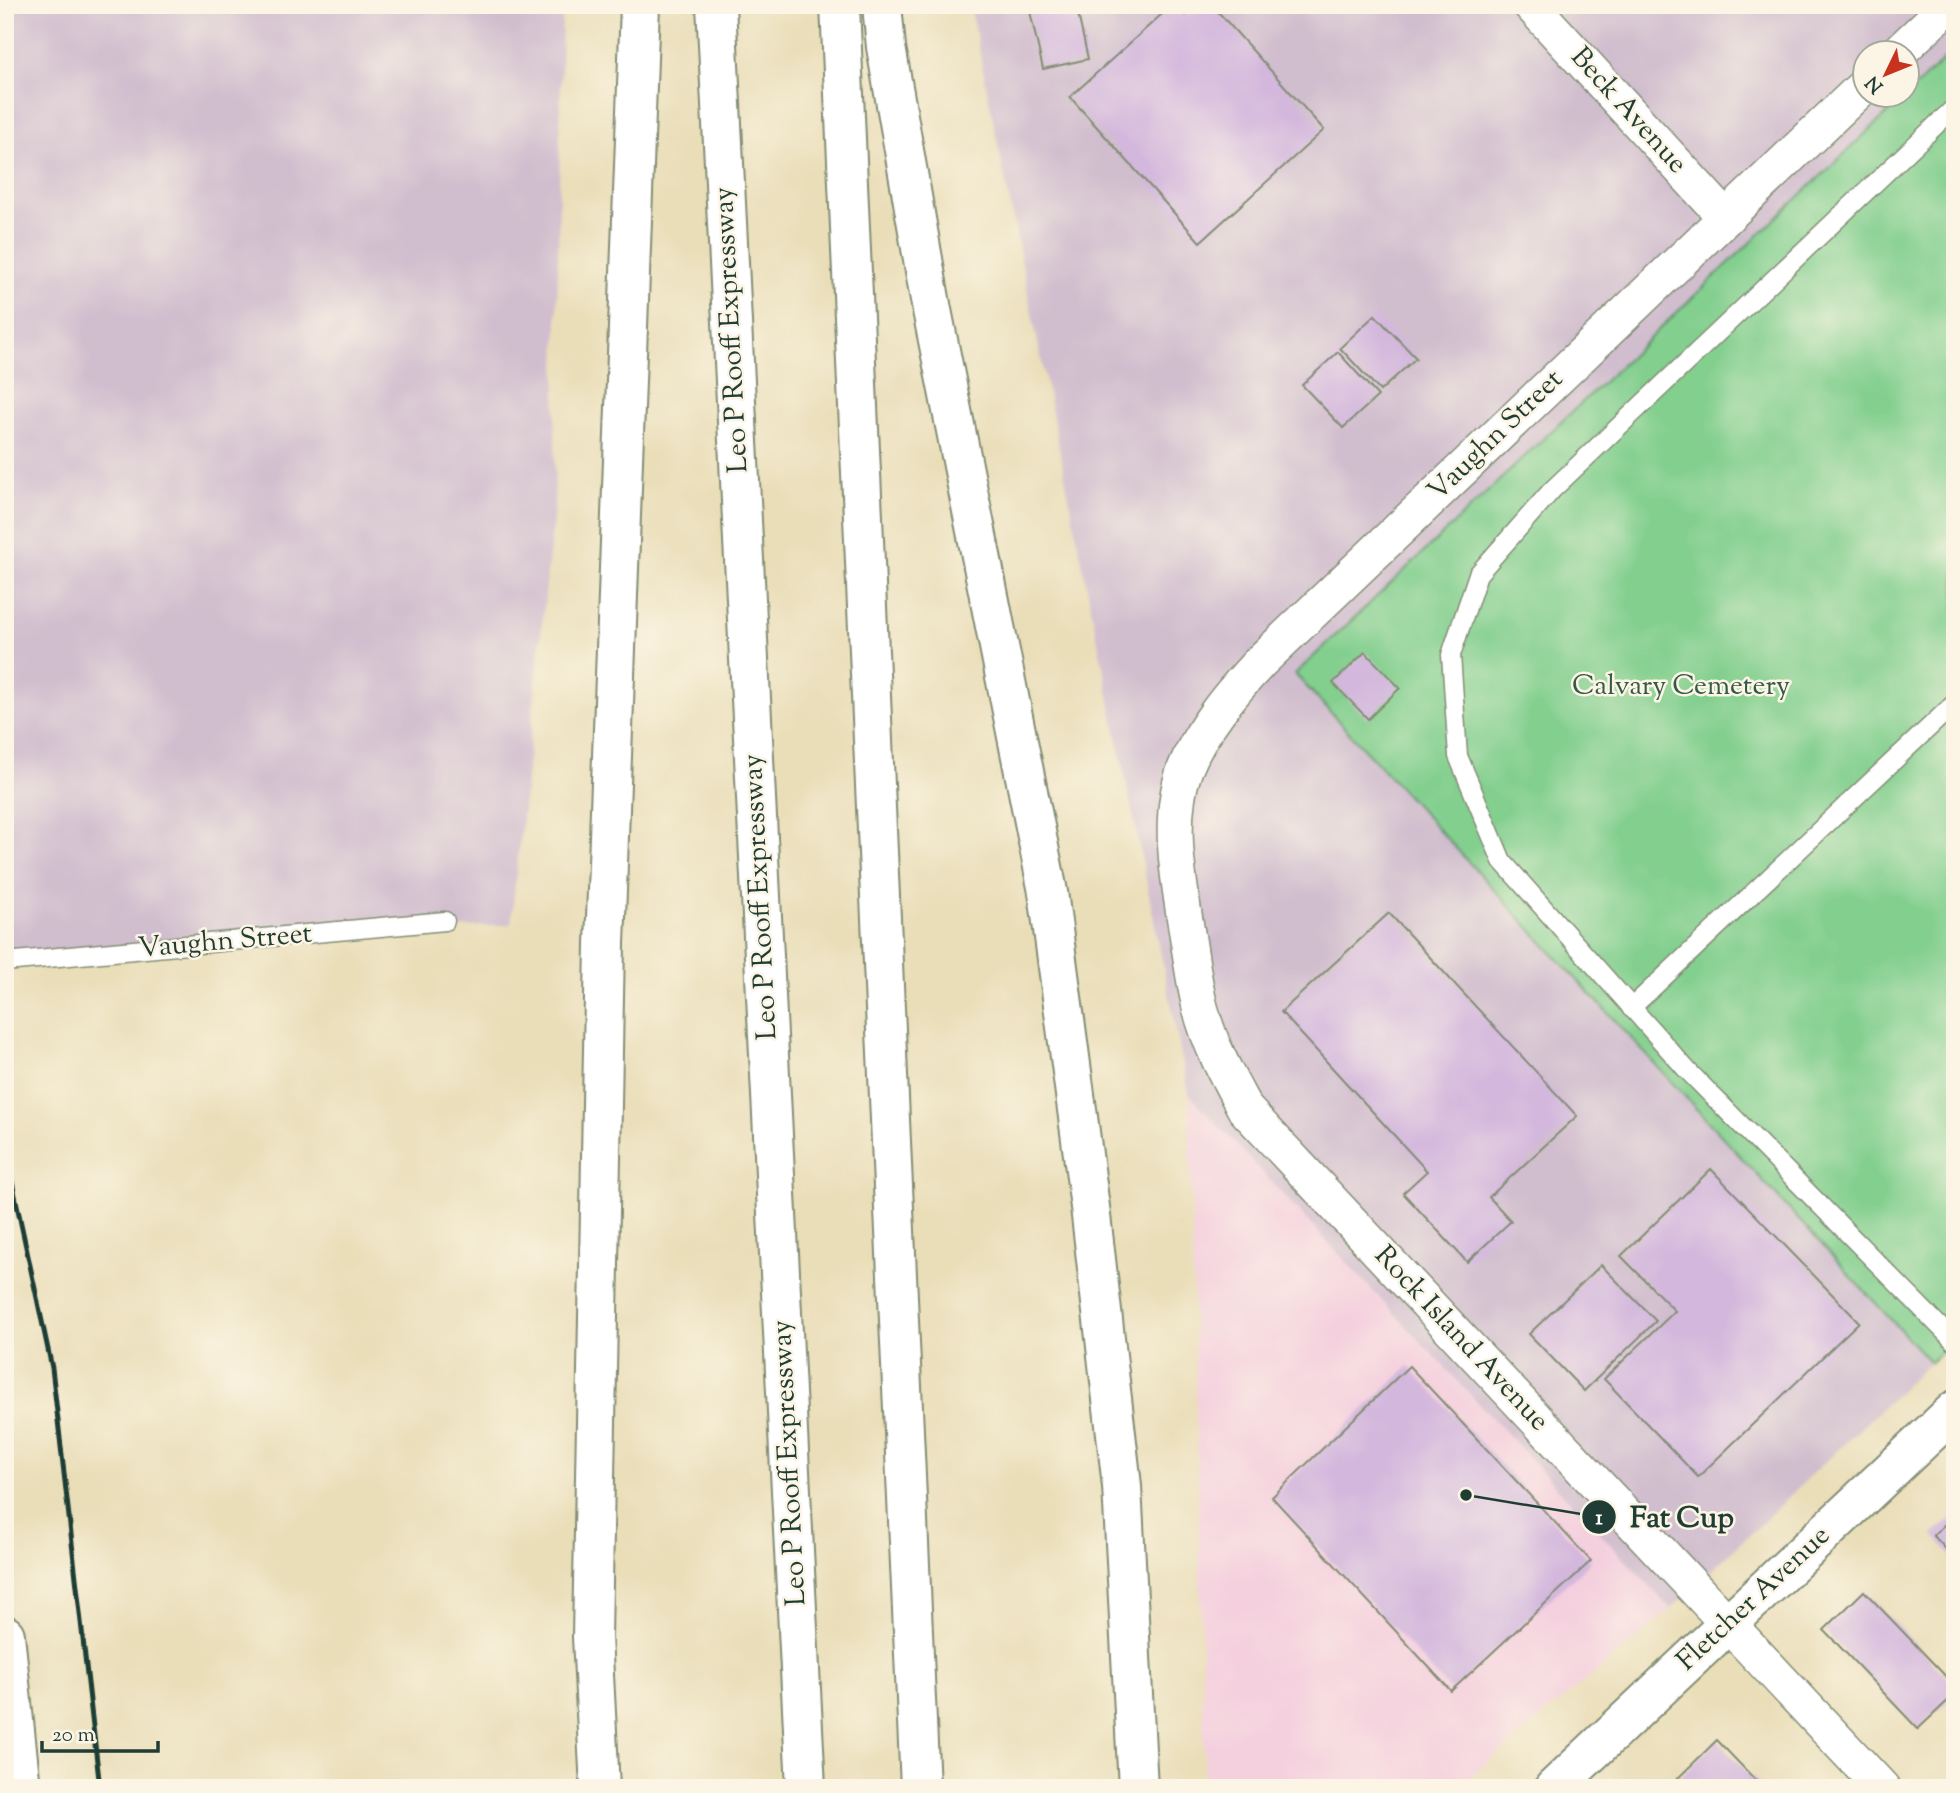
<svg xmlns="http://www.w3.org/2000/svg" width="1960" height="1793" viewBox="0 0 1960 1793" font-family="'Sorts Mill Goudy',serif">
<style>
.built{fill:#f4cfde}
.industrial{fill:#d0bdce}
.green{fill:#82cf8e;stroke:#508661;stroke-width:2}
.building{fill:#d3b7dd}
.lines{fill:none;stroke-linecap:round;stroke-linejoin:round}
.service-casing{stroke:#848e76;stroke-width:21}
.minor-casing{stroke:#848e76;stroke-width:38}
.tertiary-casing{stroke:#848e76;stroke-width:42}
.secondary-casing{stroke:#848e76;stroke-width:42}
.motorway-casing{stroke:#848e76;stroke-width:42}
.service{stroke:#fff;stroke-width:18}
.minor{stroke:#fff;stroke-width:35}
.tertiary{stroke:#fff;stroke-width:38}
.secondary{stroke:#fff;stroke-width:38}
.motorway{stroke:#fff;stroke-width:38}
.rail{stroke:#1f3d34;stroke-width:5}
.labels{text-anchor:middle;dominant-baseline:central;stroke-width:5;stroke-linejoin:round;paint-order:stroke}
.street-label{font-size:28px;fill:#1f3d34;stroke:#fcf5e5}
.park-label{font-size:28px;fill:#335a46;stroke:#fcf5e5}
.leader{fill:none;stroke:#1f3d34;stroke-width:2.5}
.callout-dot{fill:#1f3d34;stroke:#fcf5e5;stroke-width:2.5}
.mark-label{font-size:21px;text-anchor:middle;font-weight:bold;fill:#fff}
.callout-label{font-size:30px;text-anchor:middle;font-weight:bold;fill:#1f3d34;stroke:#fcf5e5;stroke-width:5;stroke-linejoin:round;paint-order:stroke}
</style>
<rect width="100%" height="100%" fill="#fcf5e5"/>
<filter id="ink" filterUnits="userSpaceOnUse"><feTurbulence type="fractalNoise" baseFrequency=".0143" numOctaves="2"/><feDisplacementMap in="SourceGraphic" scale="14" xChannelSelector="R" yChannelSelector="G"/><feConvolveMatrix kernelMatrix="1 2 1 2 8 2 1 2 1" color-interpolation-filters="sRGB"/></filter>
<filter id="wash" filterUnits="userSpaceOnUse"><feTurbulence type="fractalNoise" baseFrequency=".00686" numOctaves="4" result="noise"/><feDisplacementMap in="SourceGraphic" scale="28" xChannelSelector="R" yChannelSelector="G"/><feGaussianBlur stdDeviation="1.57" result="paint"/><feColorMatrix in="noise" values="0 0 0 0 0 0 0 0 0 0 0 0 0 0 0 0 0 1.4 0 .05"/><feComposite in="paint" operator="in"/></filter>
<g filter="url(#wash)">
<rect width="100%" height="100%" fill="#eadeb9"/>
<path class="built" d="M1189,1094l482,515 -201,168 -24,11h-241z"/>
<g class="industrial">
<path d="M5,5h557l-8,503 -43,416 -506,39z"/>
<path d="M970,5h985v44l-47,45v-42h-42v42l41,1 -611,579 634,688 -259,247 -482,-515z"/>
</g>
<path class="green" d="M1955,49v1291l-25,22 -635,-688z"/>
<g id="blocks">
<g class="building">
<path d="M1038,5h38l12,54 -45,10 -14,-62z"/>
<path d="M1172,5h4l9,10 12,-10h15l112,125 -124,112 -130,-145z"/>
<path d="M1375,315l41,43 -36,33 -40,-43z"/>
<path d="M1338,352l40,44 -35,32 -41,-43z"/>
<path d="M1365,652l35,36 -32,31 -35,-36z"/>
<path d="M1389,913l188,203 -88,81 22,24 -44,41 -64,-69 24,-22 -146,-159z"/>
<path d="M1711,1169l148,153 -161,155 -94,-98 71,-68 -54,-55z"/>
<path d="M1601,1265l55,56 -72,70 -55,-57z"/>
<path d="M1409,1366l182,195 -140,130 -179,-194z"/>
<path d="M1955,1515v44l-22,-24z"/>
<path d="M1864,1591l91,95v8l-37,35 -94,-99z"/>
<path d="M1717,1740l46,48h-95z"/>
</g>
</g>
</g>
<g filter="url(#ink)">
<use href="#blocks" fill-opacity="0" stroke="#848e76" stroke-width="2"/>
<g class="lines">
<defs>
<g id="service">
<path d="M1955,107l-403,383 -74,84 -27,81 7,101 44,105 185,209 268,272"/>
<path d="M5,962l440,-41"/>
<path d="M1631,1008l324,-305"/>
</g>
<g id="minor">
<path d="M1531,5l194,212"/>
<path d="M1899,52l50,-47"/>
<path d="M1866,84l-605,577c-31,33 -59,66 -76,108 -19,49 -6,114 2,164 4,24 7,50 13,74 9,36 27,69 45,102l637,679"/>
</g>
<path id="tertiary" d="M5,1635l16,153"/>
<path id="secondary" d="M1554,1788l401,-378"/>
<g id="motorway">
<path d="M716,5l90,1783"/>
<path d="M840,5l80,1783"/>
<path d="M882,5l4,42 45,258 117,587 42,315 32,279 16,302"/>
<path d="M600,1788l-8,-151 13,-693 35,-939"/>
</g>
</defs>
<use href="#service" class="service-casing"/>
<use href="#minor" class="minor-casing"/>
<use href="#tertiary" class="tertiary-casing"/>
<use href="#secondary" class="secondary-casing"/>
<use href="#motorway" class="motorway-casing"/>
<use href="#service" class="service"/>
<use href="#minor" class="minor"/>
<use href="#tertiary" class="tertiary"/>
<use href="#secondary" class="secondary"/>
<use href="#motorway" class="motorway"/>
<path class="rail" d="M5,1149l47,219 48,420"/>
</g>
</g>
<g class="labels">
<g class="street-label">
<text transform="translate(1628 111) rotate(48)">Beck Avenue</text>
<text transform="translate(732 330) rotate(-93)">Leo P Rooff Expressway</text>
<text transform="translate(1496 436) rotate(-44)">Vaughn Street</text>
<text transform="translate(761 897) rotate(-93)">Leo P Rooff Expressway</text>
<text transform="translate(225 942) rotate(-5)">Vaughn Street</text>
<text transform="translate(1461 1339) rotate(47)">Rock Island Avenue</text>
<text transform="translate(790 1463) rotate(-93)">Leo P Rooff Expressway</text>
<text transform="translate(1754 1599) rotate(-43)">Fletcher Avenue</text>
</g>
<g class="park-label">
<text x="1681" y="687">Calvary Cemetery</text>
</g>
</g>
<path class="leader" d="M1466 1495L1599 1517"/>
<g class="callout-dot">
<circle cx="1466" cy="1495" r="7"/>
<circle cx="1599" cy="1517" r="18"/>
</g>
<g class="mark-label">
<text x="1599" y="1524">1</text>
</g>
<g class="callout-label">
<text x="1682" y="1527">Fat Cup</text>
</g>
<rect width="1960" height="1793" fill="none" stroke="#fcf5e5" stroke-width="28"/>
<g transform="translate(1886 74) rotate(227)"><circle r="33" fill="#fcf5e5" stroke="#a4ab9e" stroke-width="2"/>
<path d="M0-5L12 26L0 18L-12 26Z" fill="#c8321e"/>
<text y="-10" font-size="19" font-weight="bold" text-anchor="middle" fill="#1f3d34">N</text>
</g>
<path d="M42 1741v10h116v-10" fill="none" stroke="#1f3d34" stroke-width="3.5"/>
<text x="52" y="1741" font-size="21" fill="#1f3d34" stroke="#fcf5e5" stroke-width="5" paint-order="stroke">20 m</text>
</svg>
